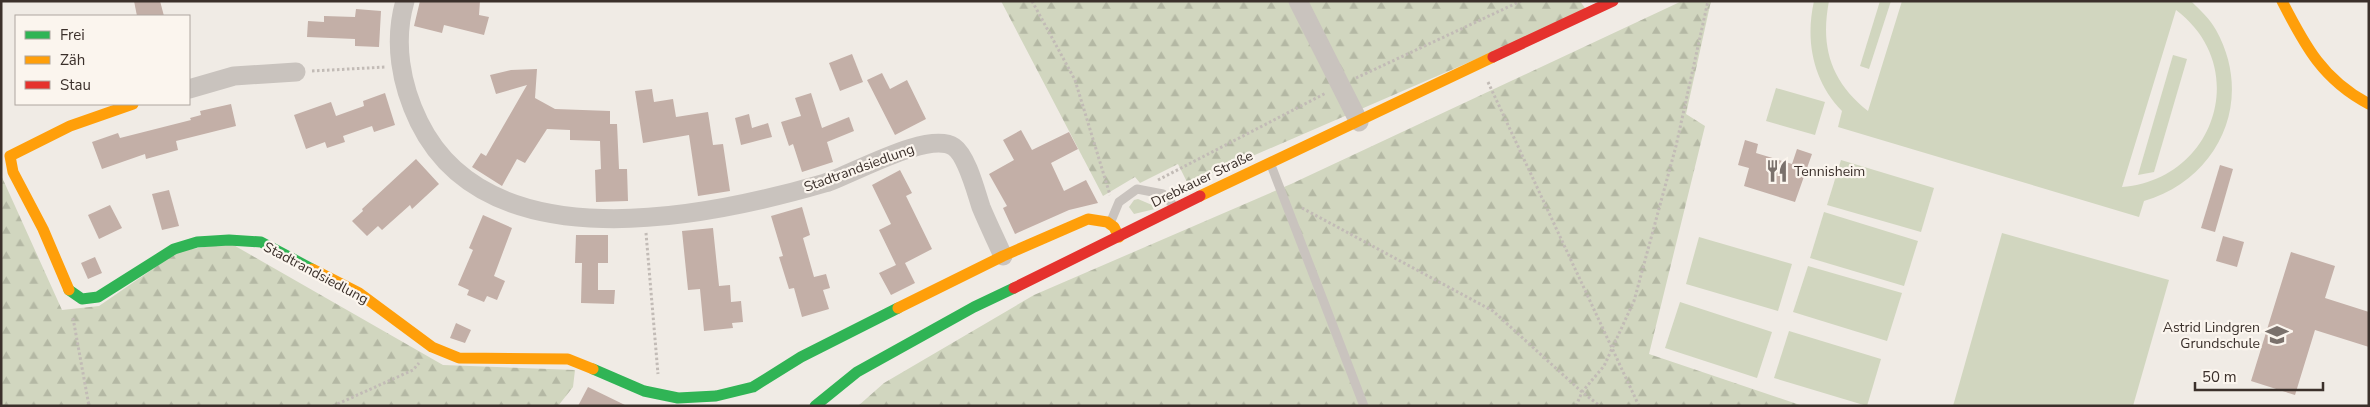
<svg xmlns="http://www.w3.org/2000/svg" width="2370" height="407" viewBox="0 0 2370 407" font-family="'Nunito Sans',sans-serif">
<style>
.grass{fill:#d1d6bf;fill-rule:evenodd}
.forest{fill:url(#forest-firs)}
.building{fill:#c3afa7}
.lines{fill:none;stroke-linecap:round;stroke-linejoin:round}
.path{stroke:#c2bbb6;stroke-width:3;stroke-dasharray:2.5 2.5;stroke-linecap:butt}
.lane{stroke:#c9c3be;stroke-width:9}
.street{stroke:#c9c3be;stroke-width:19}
.fast{stroke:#30b455;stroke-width:11}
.slow{stroke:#ff9f0a;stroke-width:11}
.jam{stroke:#e5322d;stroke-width:11}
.labels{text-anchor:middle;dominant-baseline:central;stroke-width:4.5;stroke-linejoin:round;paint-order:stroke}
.street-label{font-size:14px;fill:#3b302b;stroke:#fbf5ee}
.poi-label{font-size:14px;fill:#3b302b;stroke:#fbf5ee;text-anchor:start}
</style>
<defs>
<pattern id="forest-firs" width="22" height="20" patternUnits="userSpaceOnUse" patternTransform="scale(1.25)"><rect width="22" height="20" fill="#d1d6bf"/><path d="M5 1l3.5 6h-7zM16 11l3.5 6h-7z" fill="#b4b8a4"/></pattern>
</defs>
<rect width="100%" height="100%" fill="#f0ebe5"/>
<g class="grass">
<path d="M1814,1h15c-9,46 2,81 39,110l34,-110h289c9,9 19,18 25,29 39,70 3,149 -72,171l-5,16 -301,-90 4,-16c-29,-30 -37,-70 -28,-110zM2176,10c76,57 39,170 -54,177z"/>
<path d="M1880,1h11l-22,68 -9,-3z"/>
<path d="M2173,55l14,4 -33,113 -16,3z"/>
<path d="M1776,88l49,14 -10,33 -49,-14z"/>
<path d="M1841,160l93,28 -13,44 -94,-27z"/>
<path d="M1138,199l21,9 -25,6 -5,-7 5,-7z"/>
<path d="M1824,212l94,29 -14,45 -94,-28z"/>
<path d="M2002,233l167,47 -36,126h-180z"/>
<path d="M1699,237l93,27 -14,47 -92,-27z"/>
<path d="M1808,266l94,27 -15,48 -94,-29z"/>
<path d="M1680,302l92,30 -15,46 -92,-30z"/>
<path d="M1789,331l92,28 -14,47 -93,-28z"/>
</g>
<g class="forest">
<path d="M1001,1h579l7,10 -399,173 -10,-20 -38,19 -5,-6 -32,19z"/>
<path d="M1682,1h29l-25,113 19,12 -56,228 154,52h-945l26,-23 150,-88 257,-111z"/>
<path d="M1,175l61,135 37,-4 80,-55 51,-8 213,122 132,5 -2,17 -15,19h-557z"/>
</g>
<g class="building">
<path d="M134,1h26l4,15h-27z"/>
<path d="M420,1h60l-1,14 10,2 -5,18 -40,-10 -2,8 -28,-7z"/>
<path d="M356,9l25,2 -2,36 -24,-1v-7l-48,-2 1,-16 16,1v-6l31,1z"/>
<path d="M852,54l11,28 -23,9 -11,-28z"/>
<path d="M537,69l-2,29 20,11 55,2v13h7l2,45h8l1,32 -32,1 -1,-32 6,-1 -1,-28 -30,-1v-10l-23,-1 -22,34 -8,-4 -15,27 -30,-19 9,-14 5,3 41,-71 -31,9 -6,-19 21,-5z"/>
<path d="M882,73l8,16 17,-9 19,39 -31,16 -28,-55z"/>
<path d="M652,89l2,13 19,-3 3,18 32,-5 5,33 10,-1 7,47 -32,5 -9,-61 -46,8 -8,-52z"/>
<path d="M385,93l10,32 -21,7 -2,-6 -29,10 2,6 -18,6 -2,-6 -19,7 -12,-34 37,-13 5,14 28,-10 -1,-5z"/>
<path d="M811,93l11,35 27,-11 5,14 -27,11 6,20 -31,10 -9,-28 -4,2 -8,-24 20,-6 -6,-18z"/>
<path d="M231,104l5,22 -60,15 2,9 -32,9 -1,-5 -43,15 -10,-27 26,-9 2,5 71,-18 -1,-2 11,-3 -1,-4z"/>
<path d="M749,114l3,14 16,-5 4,14 -31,8 -6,-27z"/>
<path d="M1021,130l11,20 37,-18 9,17 -27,14 13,28 22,-11 12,23 -29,7 -54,24 -12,-26 4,-2 -18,-32 25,-14 -11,-20z"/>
<path d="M1745,140l13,4 -2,9 36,11 5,-15 15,5 -17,48 -51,-16 5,-18 -11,-3z"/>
<path d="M416,159l23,25 -27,25 -2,-4 -28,25 -4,-4 -11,10 -15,-15 11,-10 -1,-2z"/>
<path d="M2220,165l13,4 -18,63 -14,-4z"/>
<path d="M900,170l12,23 -6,3 26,53 -27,14 10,20 -24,12 -12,-22 17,-8 -17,-35 12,-6 -19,-39z"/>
<path d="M169,190l10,36 -17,4 -10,-36z"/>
<path d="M110,205l12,23 -23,11 -11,-24z"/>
<path d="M802,207l8,28 -7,3 11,39 12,-3 4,14 -7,2 6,19 -27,8 -8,-29 -5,1 -10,-32 4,-1 -12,-40z"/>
<path d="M483,215l29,13 -18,48 11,5 -8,19 -10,-4 -3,6 -17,-7 2,-5 -11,-5 15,-35 -4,-2z"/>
<path d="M713,228l6,58 11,-1 1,17 10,-1 2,21 -11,1 1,5 -29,3 -4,-42 -12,1 -6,-59z"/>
<path d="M576,235h32v28h-10v27h17l-1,14 -33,-1 1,-40h-7z"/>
<path d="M2223,236l21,6 -7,25 -21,-6z"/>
<path d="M2291,252l44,14 -10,32 44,14v35l-54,-17 -20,65 -44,-14z"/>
<path d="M95,257l7,16 -14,6 -7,-16z"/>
<path d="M456,323l15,7 -6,13 -15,-5z"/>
<path d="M588,387l39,19h-49z"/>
</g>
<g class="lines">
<g class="path">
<path d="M1032,1l43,79 35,115"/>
<path d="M312,71l74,-4"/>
<path d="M1356,78l165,-77"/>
<path d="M1488,82l151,324"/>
<path d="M1158,180l168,-87"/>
<path d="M1302,208l191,103 89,81 18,14"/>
<path d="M646,233l12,141"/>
<path d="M73,318l16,88"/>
<path d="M333,406l80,-36 6,-7"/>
<path d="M1576,406l6,-14 22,-26 30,-65 42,-155 32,-145"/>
</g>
<g class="lane">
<path d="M1271,165l93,241"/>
<path d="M1111,221l8,-19 18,-13 26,5 11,12"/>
</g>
<g class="street">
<path d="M405,1c-12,41 -4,84 14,121 69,141 286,96 406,61 28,-9 104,-53 129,-36 13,9 22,45 27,60 7,17 15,33 22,49"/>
<path d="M1298,1l61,121"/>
<path d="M189,89l45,-13 62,-4"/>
</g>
<g class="fast">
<path d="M69,290l13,9 16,-2 76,-48 23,-7 32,-2 32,2 51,27"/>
<path d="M593,369l51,22 34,7 38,-2 37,-9 48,-30 97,-49"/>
<path d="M815,406l42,-34 117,-65 40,-19"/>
</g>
<g class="slow">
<path d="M2282,1c23,45 41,79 87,103"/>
<path d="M1200,196l293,-139"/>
<path d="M312,269l47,24 73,54 27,11 109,1 25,10"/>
<path d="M69,290l-26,-61 -30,-57 -3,-16 60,-30 63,-22"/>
<path d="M898,308l105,-52 85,-37 19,3 7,5 5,10"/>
</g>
<g class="jam">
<path d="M1493,57l120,-56"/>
<path d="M1014,288l186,-92"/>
</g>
</g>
<defs>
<symbol id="restaurant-bare" viewBox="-9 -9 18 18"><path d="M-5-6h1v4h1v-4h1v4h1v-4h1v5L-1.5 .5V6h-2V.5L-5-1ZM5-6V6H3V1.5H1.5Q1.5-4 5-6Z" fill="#7a716c" stroke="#fbf5ee" stroke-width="2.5" paint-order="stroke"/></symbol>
<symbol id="school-bare" viewBox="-9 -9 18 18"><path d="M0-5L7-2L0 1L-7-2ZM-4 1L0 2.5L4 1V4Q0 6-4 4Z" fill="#7a716c" stroke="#fbf5ee" stroke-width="2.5" paint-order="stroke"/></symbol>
</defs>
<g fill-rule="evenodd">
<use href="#restaurant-bare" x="1761" y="155" width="32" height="32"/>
<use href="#school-bare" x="2261" y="319" width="32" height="32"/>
</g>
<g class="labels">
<g class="street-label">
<text transform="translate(859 168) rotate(-20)">Stadtrandsiedlung</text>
<text transform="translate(1202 179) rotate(-26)">Drebkauer Straße</text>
<text transform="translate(316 273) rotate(28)">Stadtrandsiedlung</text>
</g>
<g class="poi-label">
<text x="1794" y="171">Tennisheim</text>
<text x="2260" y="327" text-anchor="end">Astrid Lindgren<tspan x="2260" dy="16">Grundschule</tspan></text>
</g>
</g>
<rect width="2370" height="407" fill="none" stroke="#3b302b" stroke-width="5"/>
<rect x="15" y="15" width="175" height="90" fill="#fbf5ee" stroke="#aea6a0"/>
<rect x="25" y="31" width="25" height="8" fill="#30b455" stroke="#aea6a0"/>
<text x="60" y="40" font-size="15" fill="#3b302b">Frei</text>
<rect x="25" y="56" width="25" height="8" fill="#ff9f0a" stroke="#aea6a0"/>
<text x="60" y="65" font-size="15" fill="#3b302b">Zäh</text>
<rect x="25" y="81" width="25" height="8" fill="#e5322d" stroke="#aea6a0"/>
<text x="60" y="90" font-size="15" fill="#3b302b">Stau</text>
<path d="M2195 382v8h128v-8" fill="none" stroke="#3b302b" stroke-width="2.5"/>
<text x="2202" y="382" font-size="15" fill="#3b302b" stroke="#fbf5ee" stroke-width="4" paint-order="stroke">50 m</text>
</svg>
